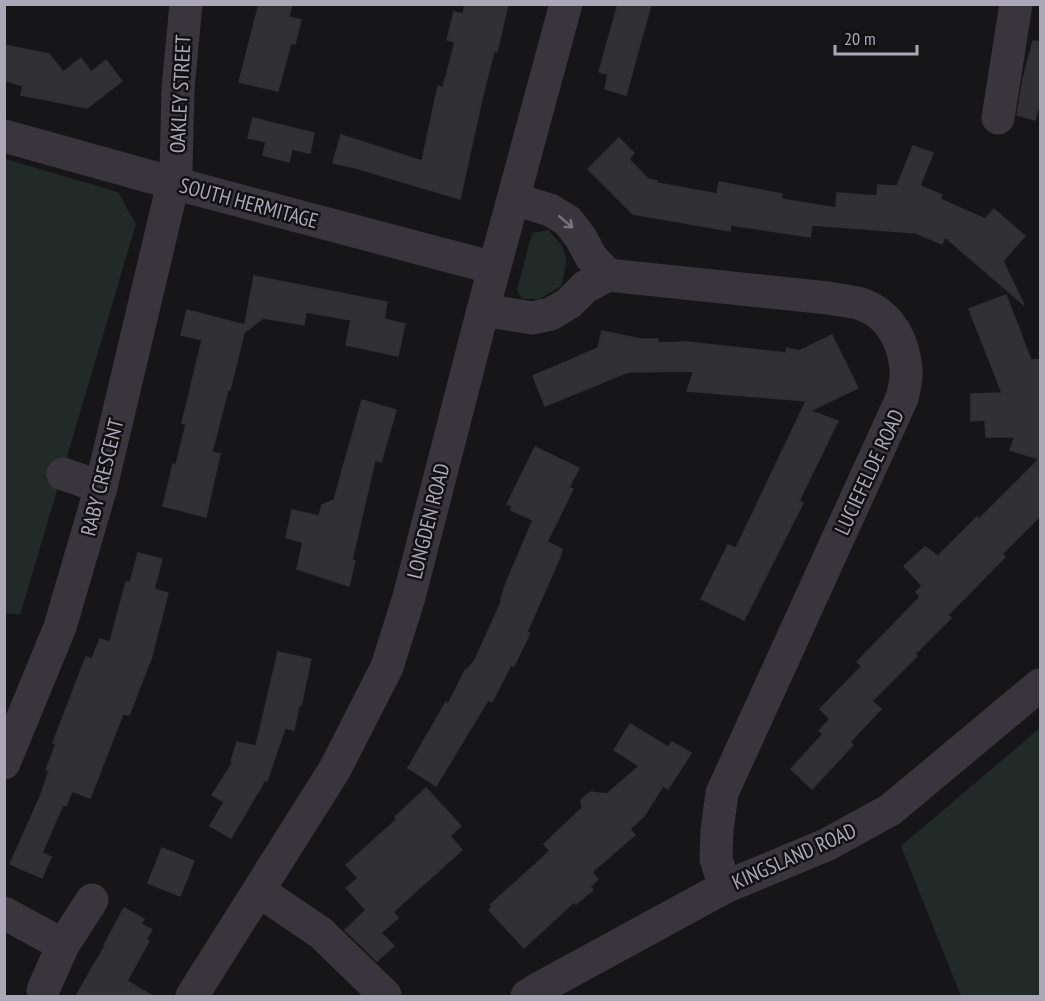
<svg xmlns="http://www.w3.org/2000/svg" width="1045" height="1001" viewBox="0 0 1045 1001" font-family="'PT Sans Narrow',sans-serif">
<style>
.green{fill:#212a27}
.building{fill:#313033;stroke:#312f33;stroke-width:1.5}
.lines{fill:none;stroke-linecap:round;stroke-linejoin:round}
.minor{stroke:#38363c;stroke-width:33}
.oneway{stroke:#777480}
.labels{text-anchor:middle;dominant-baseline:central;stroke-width:5;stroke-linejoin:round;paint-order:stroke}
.street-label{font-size:21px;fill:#aaa7b7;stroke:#111012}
</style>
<rect width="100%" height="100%" fill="#161517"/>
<g class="green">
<path d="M5,159l113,33 18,32 -116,391 -15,-2z"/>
<path d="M548,230c21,22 21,26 13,56l-21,13h-18l-5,-9 15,-57z"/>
<path d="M1040,728v268h-79l-60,-150z"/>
</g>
<g class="building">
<path d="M259,4h33l-3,13 12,3 -6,24 -4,-1 -13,48 -39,-9z"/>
<path d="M465,4h43l-11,48 -3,-1 -12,48 -22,100 -104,-31 -23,-5 8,-28 81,26 16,-75 5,2 12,-46 -8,-2 7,-28 9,2z"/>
<path d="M618,4h33l-25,91 -21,-6 3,-15 -9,-2z"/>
<path d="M1033,41l8,1v56l-6,22 -18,-5 6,-36z"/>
<path d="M4,45l45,9 14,18 18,-14 10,14 15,-12 16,21 -35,27 -66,-13 2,-9 -19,-6z"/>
<path d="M253,118l61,15 -4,20 -18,-4 -3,13 -26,-7 3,-13 -18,-4z"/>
<path d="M619,138l15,15 -5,6 19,20 9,2v2l60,11 2,-12 63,12 -1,5 55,9 1,-15 40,3 1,-11 19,1 16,-40 20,7 -13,33 22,9 -2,4 45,20 9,-10 31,27 -22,25 21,44 -79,-68 -3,7 -26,-11 -104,-8 -2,12 -79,-12 -1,6 -97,-17 -45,-45z"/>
<path d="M254,276l133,26 -3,17 21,5 -7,32 -52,-11 5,-25 -45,-8 -2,13 -41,-7 -19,15 -14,57h-2l-16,62 8,2 -14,63 -43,-11 10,-42 3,1 10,-41 -4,-1 20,-83 -21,-5 6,-25 58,15z"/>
<path d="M1006,295l25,65 10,-1v156l-39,39 3,3 -57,58 3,3 -36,36 2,2 -45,45 9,8 -31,33 3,3 -41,44 -21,-20 32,-35 -4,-3 11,-12 -10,-10 42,-43 -5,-4 63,-65 -4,-5 6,-6 -18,-20 21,-19 13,9 39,-39 2,2 60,-60 -29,-9 5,-13h-29l-1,-17 -14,1v-27l31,-1 -33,-84z"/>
<path d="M602,331l38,8h18v4l29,-1 99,11 1,-5 12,3 33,-16 26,53 -48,23 28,10 -39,80 4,2 -59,117 -43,-21 27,-54 8,3 70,-147 -119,-10 7,-20 -66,1 -83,34 -12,-30 65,-28z"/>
<path d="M362,400l34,10 -15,52 -6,-2 -23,100 3,1 -6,25 -52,-17 6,-27 -17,-4 6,-28 27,6 3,-11 12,-5z"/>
<path d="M535,447l44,21 -10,20 4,1 -26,53 15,7 -2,8 -33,75 3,1 -16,33 -3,-1 -19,37 -4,-2 -52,86 -28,-18 38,-66 2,2 18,-35 1,1 8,-10 27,-60 -1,-1 4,-13 28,-66 -22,-10 1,-4 -5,-2z"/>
<path d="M138,553l24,6 -8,30 14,4 -17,66 -22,56 -6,-1 -33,84 -18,-7 -6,15 -3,-1 -21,48 9,4 -9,21 -32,-14 30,-67 9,-26 -3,-1 10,-26 -3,-1 33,-86 6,2 8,-20 10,3 16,-60 4,1z"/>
<path d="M278,652l33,7 -10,47 -2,-1 -5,25 -9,-2 -18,53 -2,-1 -34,58 -21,-12 14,-24 -12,-7 21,-33 -2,-1 6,-19 19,4z"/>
<path d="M630,724l38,23 4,-5 19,11 -23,36 -5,-3 -19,30 -14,13 5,6 -43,37 6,7 -8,8 3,3 -17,14 -2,-2 -50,46 -35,-38 3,-3 -2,-2 60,-54 -6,-7 38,-36 -1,-8 9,-8 17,2 32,-28 -25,-16z"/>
<path d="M426,788l35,38 -11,10 12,14 -69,62 5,6 -17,15 13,13 -17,15 -32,-31 21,-20 -20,-22 12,-10 -12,-13 51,-46 -2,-2z"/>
<path d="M162,848l32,13 -14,35 -32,-13z"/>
<path d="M124,908l20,11 -3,5 11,6 -6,9 3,2 -22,40 26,15h-77l29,-50 -1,-1z"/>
</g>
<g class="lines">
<g class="minor">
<path d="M998,118l18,-114"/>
<path d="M4,136l169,47 321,85"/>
<path d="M608,275l220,23c11,2 23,3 33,6 29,10 43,37 45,66 1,9 -2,20 -4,28l-180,395 -5,37 -1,29 9,28"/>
<path d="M483,310l49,8 19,-4 18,-11 16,-16 23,-12 -17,-18 -10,-19 -13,-17 -18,-11 -36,-11"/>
<path d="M63,474l38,13"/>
<path d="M4,763l56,-136 41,-140 75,-316 2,-83 8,-84"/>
<path d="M259,891l62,42 64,62"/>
<path d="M4,913l59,32 -20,45"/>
<path d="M63,945l29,-45"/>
<path d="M192,996l143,-227 52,-102 22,-70 74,-287 83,-306"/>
<path d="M527,996l11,-7 187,-102 101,-42 64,-35 150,-125"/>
</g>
</g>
<defs><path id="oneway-shaft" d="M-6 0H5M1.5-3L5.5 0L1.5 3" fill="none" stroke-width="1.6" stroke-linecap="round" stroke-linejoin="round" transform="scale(1.5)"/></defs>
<use class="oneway" href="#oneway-shaft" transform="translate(566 222) rotate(41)"/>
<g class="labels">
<g class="street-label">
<text transform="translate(180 94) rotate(-87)">OAKLEY STREET</text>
<text transform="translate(249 203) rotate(15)">SOUTH HERMITAGE</text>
<text transform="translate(869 472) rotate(-65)">LUCIEFELDE ROAD</text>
<text transform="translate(102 477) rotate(-76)">RABY CRESCENT</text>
<text transform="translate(428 521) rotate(-76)">LONGDEN ROAD</text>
<text transform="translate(794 856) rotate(-24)">KINGSLAND ROAD</text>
</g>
</g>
<rect width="1045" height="1001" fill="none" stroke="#aaa7b7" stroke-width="12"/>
<path d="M835 45v9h82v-9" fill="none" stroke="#aaa7b7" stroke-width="3"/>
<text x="844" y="45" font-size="18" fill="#aaa7b7" stroke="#111012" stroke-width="4.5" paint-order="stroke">20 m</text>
</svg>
